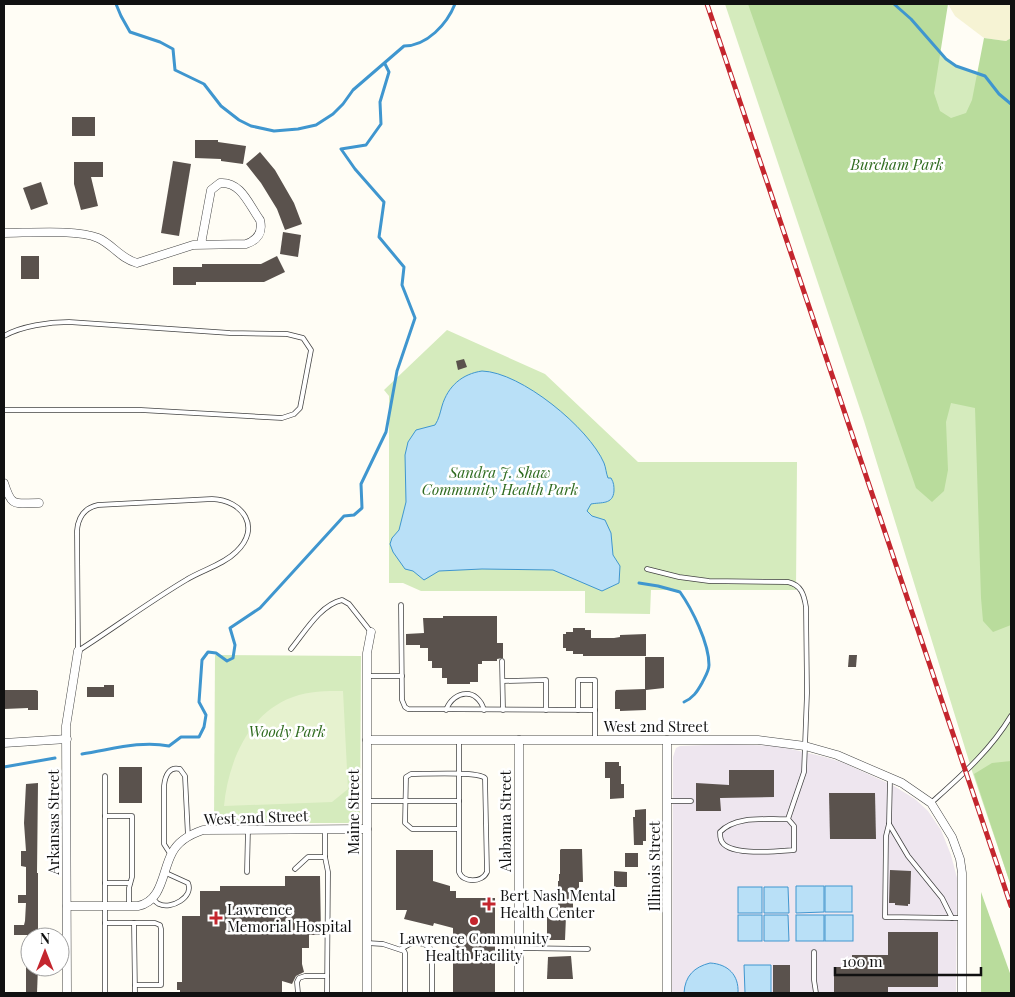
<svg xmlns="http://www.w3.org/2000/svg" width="1015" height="997" viewBox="0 0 1015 997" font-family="'Playfair Display',serif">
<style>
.industrial{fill:#eee6ef}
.farmland{fill:#f6f3d4}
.green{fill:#d5ebbd}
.forest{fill:#b9dc9c}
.pitch{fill:#e6f2cf}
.water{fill:#b9e0f7;stroke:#3f96cf}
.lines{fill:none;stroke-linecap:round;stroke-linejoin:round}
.stream{stroke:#3f96cf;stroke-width:3}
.building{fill:#5a524d}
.lane-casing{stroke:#444;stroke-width:5.5}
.street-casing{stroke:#444;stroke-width:9}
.lane{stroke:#fff;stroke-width:4}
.street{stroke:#fff;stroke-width:8}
.rail-casing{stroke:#c4262e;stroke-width:5}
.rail{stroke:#fff;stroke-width:3;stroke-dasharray:9;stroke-linecap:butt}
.poi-dot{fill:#c4262e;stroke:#fff;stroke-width:2}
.labels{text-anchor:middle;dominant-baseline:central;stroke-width:5;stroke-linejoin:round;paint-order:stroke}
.park-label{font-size:15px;font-style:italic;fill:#2f6b1f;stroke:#fff}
.street-label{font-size:15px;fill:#111;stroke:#fff}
.poi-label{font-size:15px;fill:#111;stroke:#fff;text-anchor:start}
</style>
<rect width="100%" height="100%" fill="#fffdf5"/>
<path class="industrial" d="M730,744l48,2 47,11 19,6 50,23 21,13 13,12 13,19 10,25 6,23 -1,115h-284l1,-236 3,-9 4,-2z"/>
<path class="farmland" d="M948,4h63v34l-5,3 -22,-3 -29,-22z"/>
<g class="green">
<path d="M725,4h169l52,55 10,7 29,10 26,28v782l-38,-112 -109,-353z"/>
<path d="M447,330l98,44 93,88h159l-1,128h-145l-1,24 -65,-1v-22h-164l-18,-8h-14v-187l-5,-6z"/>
<path d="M215,655l146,1 -1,161 -3,5 -5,1h-138z"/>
</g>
<g class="forest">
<path d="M748,4h200l-14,89 6,18 11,7 15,-5 6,-13 12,-62 22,3 5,-3v587l-18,7 -10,-11 -2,-23 -6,-190 -24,-5 -5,19 2,48 -4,21 -12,11 -16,-14z"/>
<path d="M1011,761v125l-37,-112 18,-11z"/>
<path d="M981,892l30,84v17h-30z"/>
</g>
<path class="pitch" d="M343,691l5,98 -16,13 -108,4c4,-43 24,-93 69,-109 16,-6 33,-6 50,-6z"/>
<g class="water">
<path d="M482,371c39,1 107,57 122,92 2,5 2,10 4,15h3c3,5 3,8 3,13 -1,14 -13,11 -23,13l-4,7 5,5 13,4 6,13 2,22 7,11 -1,17 -17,8 -49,-21 -71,-1 -43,2 -15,9 -11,-9 -8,-2 -12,-17 -3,-8 2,-6 7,-8 7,-28 -1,-47 3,-13 8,-12 19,-5c4,-6 5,-12 7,-19 6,-20 20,-32 40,-35z"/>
<path d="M796,886h28v26l-28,1z"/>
<rect x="825" y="886" width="27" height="26"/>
<rect x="738" y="887" width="24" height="26"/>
<path d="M764,887h24l1,26h-25z"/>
<rect x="738" y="915" width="24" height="26"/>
<path d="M764,915h24l1,26h-25z"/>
<rect x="796" y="915" width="28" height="26"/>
<rect x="825" y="915" width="28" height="26"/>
<path d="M710,963c18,1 29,12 28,30h-54c1,-17 10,-26 26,-30z"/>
<path d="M744,965h27v28h-26z"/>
</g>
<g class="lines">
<g class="stream">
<path d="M116,4l5,12 9,16 30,10 13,7 2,21 29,14 17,22 18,14 12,6 23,5 24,-2 18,-4 17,-11 10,-10 10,-14 51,-44c23,0 43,-22 51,-42"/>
<path d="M894,4l17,15 35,40 10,7 29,10 14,18 12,10"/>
<path d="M639,583l19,3 22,6c12,17 29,51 29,73 0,6 -4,12 -7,18 -5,9 -9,15 -18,19"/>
<path d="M82,754c28,-4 58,-14 87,-8l12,-9h18l5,-10 2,-12 -7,-13 3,-42 6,-8 8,1 11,8 6,-3 2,-13 -5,-17 30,-20 84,-92 10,-1 8,-7 -1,-24 25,-52 11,-61 18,-53 -13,-33 2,-18 -25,-30 5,-35 -29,-33 -14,-20 25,-4 15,-21 -1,-22 9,-30 -4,-8"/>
<path d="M4,767l51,-9"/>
</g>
</g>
<g class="building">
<rect x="72" y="117" width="23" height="19"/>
<path d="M195,140h23v2l28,4 -3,18 -22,-3v-2l-26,-1z"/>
<path d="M260,152l15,18 19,33 8,21 -17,6 -8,-21 -16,-26 -15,-19z"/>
<path d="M173,161l18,3 -12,72 -18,-3z"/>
<path d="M74,162h29v15h-12l7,29 -17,4 -7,-26z"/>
<path d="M41,182l7,22 -17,6 -8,-22z"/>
<path d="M283,232l18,3 -3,22 -18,-3z"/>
<rect x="21" y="256" width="18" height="23"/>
<path d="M277,256l8,16 -21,10h-68v3h-23v-18h29v-3h59z"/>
<path d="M464,359l3,8 -9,3 -2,-9z"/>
<path d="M443,616h54v27h6v15l-6,1v2h-15v3h-4v18h-8v2h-23v-6h-5v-10h-10v-7h-4v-13h-8v-3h-14v-11l18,-1 -1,-15h20z"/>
<path d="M573,628h12v2h6v8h23l6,-1v-2l26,-1v22h-63v-2h-10v-3h-7v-3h-3v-14h3v-2h7z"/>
<path d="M849,655h8l-1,12h-8z"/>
<path d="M645,657h19v31l-18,2v20l-26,1v-2h-5v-17l1,-2 29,-1z"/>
<path d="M104,685h10v12h-27v-10h17z"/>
<path d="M4,690h32l2,1v19h-10v-2l-24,1z"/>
<path d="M605,762h14v4h2v18h3v14l-14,1v-21h-5z"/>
<rect x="119" y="767" width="23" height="36"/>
<path d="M729,770h45v27l-54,1 1,13h-25v-28l33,2z"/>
<path d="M38,783l-1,90h1v62h-24v-10h10l1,-4 1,-18h-8v-8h8v-28l-5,-1v-15h5l-2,-28 2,-39z"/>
<path d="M829,793h46l1,46h-46z"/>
<path d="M646,809v32h-3v4h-9l-1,-28h2v-7z"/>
<path d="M561,849h21l1,33h-4v8h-6v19h-15v-28h1v-7h1v-24z"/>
<path d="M396,850h37v31l17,5v5h6v7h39v95h-42v-65l-19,-5 -1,3 -29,-7 3,-9h-11z"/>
<rect x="625" y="853" width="13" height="14"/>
<path d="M890,870l21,1 -1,33h-2v2l-13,-1v-2h-6z"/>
<path d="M614,871l13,1v15h-13z"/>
<path d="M285,876h35l1,59h-12v13h-7v16l2,8 -8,4 -4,8 -10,-3v12h-102v-3h-3v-8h5v-66h18v-25h20v-5h65z"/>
<path d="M566,916l-1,24h-16v-2h-2v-21z"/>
<path d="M888,932h50v55h-50v6h-54v-26h18v-12h36z"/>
<path d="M571,956l2,23h-26l1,-22z"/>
<rect x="773" y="965" width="17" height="28"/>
<path d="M26,967h12l-1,26h-11z"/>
</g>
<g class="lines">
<defs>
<g id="lane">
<path d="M4,336c17,-10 46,-14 65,-14l161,11 57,1 16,4 8,12 -11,58 -6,6 -12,4 -141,-8h-137"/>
<path d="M212,499c31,1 50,29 24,53 -13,13 -34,18 -50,28 -37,22 -72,48 -108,71l-1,-120c1,-14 7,-23 21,-26z"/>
<path d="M647,569l32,8 30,4 79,1c13,3 16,12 18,25l1,86 -3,79 -16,47 6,7v24c-16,1 -67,7 -73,-10 -1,-3 -1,-6 -1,-8 16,-17 47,-12 68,-13"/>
<path d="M401,605l1,95 3,7 3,2 187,1"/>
<path d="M291,649c14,-17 29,-44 51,-49l7,4 22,28"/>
<path d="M502,661l1,49"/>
<path d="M367,676h35"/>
<path d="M503,681l43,-1v30"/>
<path d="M446,710c8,-21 32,-22 38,0"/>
<path d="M578,710v-30h17v60"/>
<path d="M459,740c0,44 0,88 0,132 4,11 23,11 28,0l-2,-94c-8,-7 -60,-4 -74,-4l-5,3 -1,46 7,6h47"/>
<path d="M890,779l-1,45 19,32 34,42 10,20h10"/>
<path d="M367,801h92"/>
<path d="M667,801h24"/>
<path d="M931,803c30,-27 59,-52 80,-87"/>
<path d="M105,816v-40"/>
<path d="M889,824l-3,12 -1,81 67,1"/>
<path d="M325,829v28l3,15 -1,121"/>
<path d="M171,855l-7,-11v-58c1,-10 5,-20 16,-17l5,7 3,61"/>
<path d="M295,869l13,-12h17"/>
<path d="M247,872l1,-43"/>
<path d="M105,883h25"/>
<path d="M153,899c0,0 5,5 6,5 12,6 35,-7 29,-21l-22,-10"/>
<path d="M105,923h50l5,2 1,4v56h-26"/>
<path d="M134,923l1,70"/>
<path d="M367,943l16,1 21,7 1,2v40"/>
<path d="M519,948l69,1"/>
<path d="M401,949l12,-7 11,2 6,4 2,6v39"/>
<path d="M814,952v28l2,13"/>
<path d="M105,993v-177h27v61l-3,11v18"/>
<path d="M298,993l-1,-11 2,-4 6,-2h22"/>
</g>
<g id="street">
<path d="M4,233c24,0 73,-4 94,5 14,6 23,21 39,25l56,-18 53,-1c12,-4 17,-12 14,-24 -11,-15 -19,-39 -40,-37l-9,7 -10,54"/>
<path d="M4,483c8,25 10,20 35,20"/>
<path d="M367,740h391l47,6 32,9 65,28 29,20 21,34 8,22 2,14v120"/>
<path d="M519,740v253"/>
<path d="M4,743l63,-4"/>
<path d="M67,906h71c25,-5 24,-35 34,-53 6,-12 19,-19 31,-23l164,-1"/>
<path d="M67,993l-1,-267 12,-75"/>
<path d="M367,993v-340l4,-21"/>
<path d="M667,993v-253"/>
</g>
</defs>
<use href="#lane" class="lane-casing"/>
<use href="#street" class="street-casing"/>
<use href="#lane" class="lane"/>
<use href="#street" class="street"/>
<defs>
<path id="rail" d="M707,4l304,902"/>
</defs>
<use href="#rail" class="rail-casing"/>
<use href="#rail" class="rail"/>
</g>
<g class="poi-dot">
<path d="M486.5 896.5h5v5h5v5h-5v5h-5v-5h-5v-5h5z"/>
<path d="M213.5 910.5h5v5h5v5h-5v5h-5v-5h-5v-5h5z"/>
<circle cx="474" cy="921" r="5"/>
</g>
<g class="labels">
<g class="park-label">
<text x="897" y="164">Burcham Park</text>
<text x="500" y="472">Sandra J. Shaw<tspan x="500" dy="17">Community Health Park</tspan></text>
<text x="287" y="731">Woody Park</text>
</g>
<g class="street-label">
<text x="656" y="726">West 2nd Street</text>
<text transform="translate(353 812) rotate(-90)">Maine Street</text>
<text transform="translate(256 817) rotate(-2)">West 2nd Street</text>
<text transform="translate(505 821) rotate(-90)">Alabama Street</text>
<text transform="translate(53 822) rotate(-90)">Arkansas Street</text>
<text transform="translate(654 866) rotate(-90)">Illinois Street</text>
</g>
<g class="poi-label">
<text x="500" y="895">Bert Nash Mental<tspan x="500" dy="17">Health Center</tspan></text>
<text x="227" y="909">Lawrence<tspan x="227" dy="17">Memorial Hospital</tspan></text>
<text x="474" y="938" text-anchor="middle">Lawrence Community<tspan x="474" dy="17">Health Facility</tspan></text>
</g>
</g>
<rect width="1015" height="997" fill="none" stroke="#111111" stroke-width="10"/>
<g transform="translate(45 952)"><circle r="24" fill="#ffffff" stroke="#a0a0a0"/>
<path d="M0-4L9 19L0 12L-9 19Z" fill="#c4262e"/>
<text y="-8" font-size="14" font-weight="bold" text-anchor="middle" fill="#111111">N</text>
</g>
<path d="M835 967v8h146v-8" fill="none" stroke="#111111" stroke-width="2.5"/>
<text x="842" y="967" font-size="15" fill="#111111" stroke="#ffffff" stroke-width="4" paint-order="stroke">100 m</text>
</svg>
